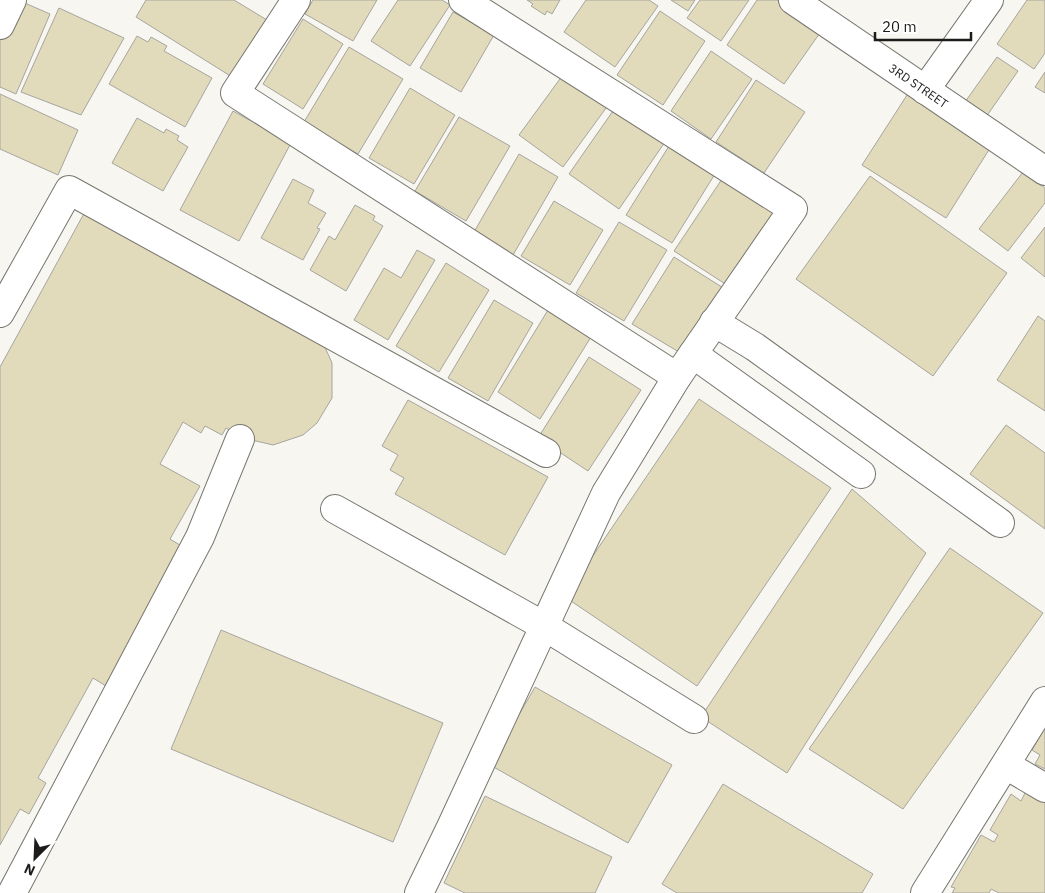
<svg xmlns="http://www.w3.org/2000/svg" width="1045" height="893" viewBox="0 0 1045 893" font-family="'IBM Plex Sans',sans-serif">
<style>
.building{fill:#e1dabb;stroke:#a6a59f}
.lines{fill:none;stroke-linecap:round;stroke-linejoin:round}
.minor-casing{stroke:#777670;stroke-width:30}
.minor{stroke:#fff;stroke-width:28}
.labels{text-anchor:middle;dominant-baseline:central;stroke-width:5;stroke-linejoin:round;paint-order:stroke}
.street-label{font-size:12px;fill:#1d1c1a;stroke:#fff}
</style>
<rect width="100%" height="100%" fill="#f7f6f0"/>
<g class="building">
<path d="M18,0l32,14 -34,80 -16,-7v-56z"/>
<path d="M146,0h88l33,20 -35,57 -96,-60z"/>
<path d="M313,0h64l-24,41 -48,-27z"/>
<path d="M398,0h44l8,5 -40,61 -39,-25z"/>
<path d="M527,0h33l-8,14 -5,-3 -2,4 -14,-9 2,-2z"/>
<path d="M586,0h63l9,6 -43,61 -51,-35z"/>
<path d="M671,0h24l-7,11z"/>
<path d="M700,0h49l-28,41 -34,-23z"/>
<path d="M757,0h20l45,30 -38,54 -57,-39z"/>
<path d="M1027,0h16l2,1v52l-11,16 -37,-25z"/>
<path d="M59,8l65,30 -43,77 -60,-23z"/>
<path d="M660,11l45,30 -42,64 -46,-30z"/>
<path d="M453,12l41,23 -33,57 -41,-24z"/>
<path d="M303,19l40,25 -40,65 -40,-25z"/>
<path d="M137,36l11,6 3,-5 16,9 -3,5 48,27 -27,49 -76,-43z"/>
<path d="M349,47l54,32 -45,75 -54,-32z"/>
<path d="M711,51l41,28 -41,60 -40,-28z"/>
<path d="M997,57l21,14 -32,46 -21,-15z"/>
<path d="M565,72l44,32 -46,63 -44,-32z"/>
<path d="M1045,72v21l-10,-6z"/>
<path d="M756,80l49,32 -41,61 -48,-31z"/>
<path d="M410,88l45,27 -41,69 -45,-26z"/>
<path d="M909,92l83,53 -46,73 -84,-53z"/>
<path d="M0,94l78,36 -20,45 -58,-26z"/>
<path d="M615,108l50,34 -46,67 -50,-35z"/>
<path d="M233,111l58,32 -52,98 -59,-31z"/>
<path d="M459,117l51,29 -44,75 -51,-30z"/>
<path d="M137,118l27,15 2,-4 13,7 -2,4 11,7 -25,44 -51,-28z"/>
<path d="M669,146l46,28 -43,69 -46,-28z"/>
<path d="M519,154l39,23 -45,78 -39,-23z"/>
<path d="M1023,172l22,16v15l-37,48 -29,-22z"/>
<path d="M870,176l137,97 -74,103 -137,-97z"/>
<path d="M293,179l21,11 -6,13 18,10 -9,15 3,1 -17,31 -42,-22z"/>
<path d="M722,179l55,36 -47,72 -56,-36z"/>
<path d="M554,201l49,29 -33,55 -49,-29z"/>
<path d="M355,205l20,11 -2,4 10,6 -37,65 -36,-21 19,-34 6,4z"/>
<path d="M87,208l233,128 12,27v35l-15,25 -14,12 -30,10 -30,-7 -17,-10 -4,7 -17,-9 -4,7 -18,-11 -23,42 40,22 -30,53 13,8 -77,139 -13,-8 -55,100 8,5 -17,31 -9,-5 -20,36v-478z"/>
<path d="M619,222l48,28 -43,71 -48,-28z"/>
<path d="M1045,227v50l-24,-19z"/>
<path d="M417,250l18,10 -47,80 -34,-20 30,-52 17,10z"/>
<path d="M674,257l51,32 -41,66 -52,-31z"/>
<path d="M446,263l43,27 -50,82 -43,-26z"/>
<path d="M494,300l39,23 -45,78 -40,-23z"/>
<path d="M548,310l43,27 -51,82 -42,-27z"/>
<path d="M1038,316l7,5v90l-48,-31z"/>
<path d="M589,357l52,33 -53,81 -50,-33z"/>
<path d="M699,399l132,89 -134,198 -132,-89z"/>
<path d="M408,400l140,77 -43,78 -110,-61 9,-16 -14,-8 8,-15 -16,-9z"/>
<path d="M1006,425l39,28v76l-75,-55z"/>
<path d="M852,489l74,64 -139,220 -86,-56z"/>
<path d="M950,548l93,65 -140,196 -94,-60z"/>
<path d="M221,630l222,93 -50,119 -222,-93z"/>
<path d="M535,687l137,78 -44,78 -138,-78z"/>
<path d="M1045,728v41l-10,-5 5,-9 -8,-5z"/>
<path d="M723,784l150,90 -11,19h-185l-15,-9z"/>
<path d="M1027,789l18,10v94h-46l-8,-4 -2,4h-37l3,-5 -4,-1 30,-52 13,7 4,-7 -8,-5 21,-36 10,7z"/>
<path d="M485,796l127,61 -17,36h-130l-21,-10z"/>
</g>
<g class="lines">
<defs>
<g id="minor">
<path d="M296,0l-61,93 442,284"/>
<path id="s1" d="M793,0l252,171"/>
<path d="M0,25l12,-25"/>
<path d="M925,90l64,-90"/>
<path d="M0,313l69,-123 477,263"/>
<path d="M714,322l41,25 245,176"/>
<path d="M693,354l168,120"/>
<path d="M335,509l209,117 150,93"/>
<path d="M1006,765l39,23"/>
<path d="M12,893l188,-356 40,-98"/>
<path d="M419,893l32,-66 155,-334 71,-116 116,-168 -330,-209"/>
<path d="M925,893l120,-192"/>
</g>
</defs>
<use href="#minor" class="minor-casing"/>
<use href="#minor" class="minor"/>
</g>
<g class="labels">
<g class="street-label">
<text stroke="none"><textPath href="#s1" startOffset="152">3RD STREET</textPath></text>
</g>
</g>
<g transform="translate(35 858) rotate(204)" stroke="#ffffff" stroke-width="4" paint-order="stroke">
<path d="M0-4L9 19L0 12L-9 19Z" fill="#1d1c1a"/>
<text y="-8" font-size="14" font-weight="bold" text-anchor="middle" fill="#1d1c1a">N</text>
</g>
<path d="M875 32v8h96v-8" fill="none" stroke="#1d1c1a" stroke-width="2.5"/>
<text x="882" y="32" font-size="15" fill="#1d1c1a" stroke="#ffffff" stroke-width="4" paint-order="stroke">20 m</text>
</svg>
